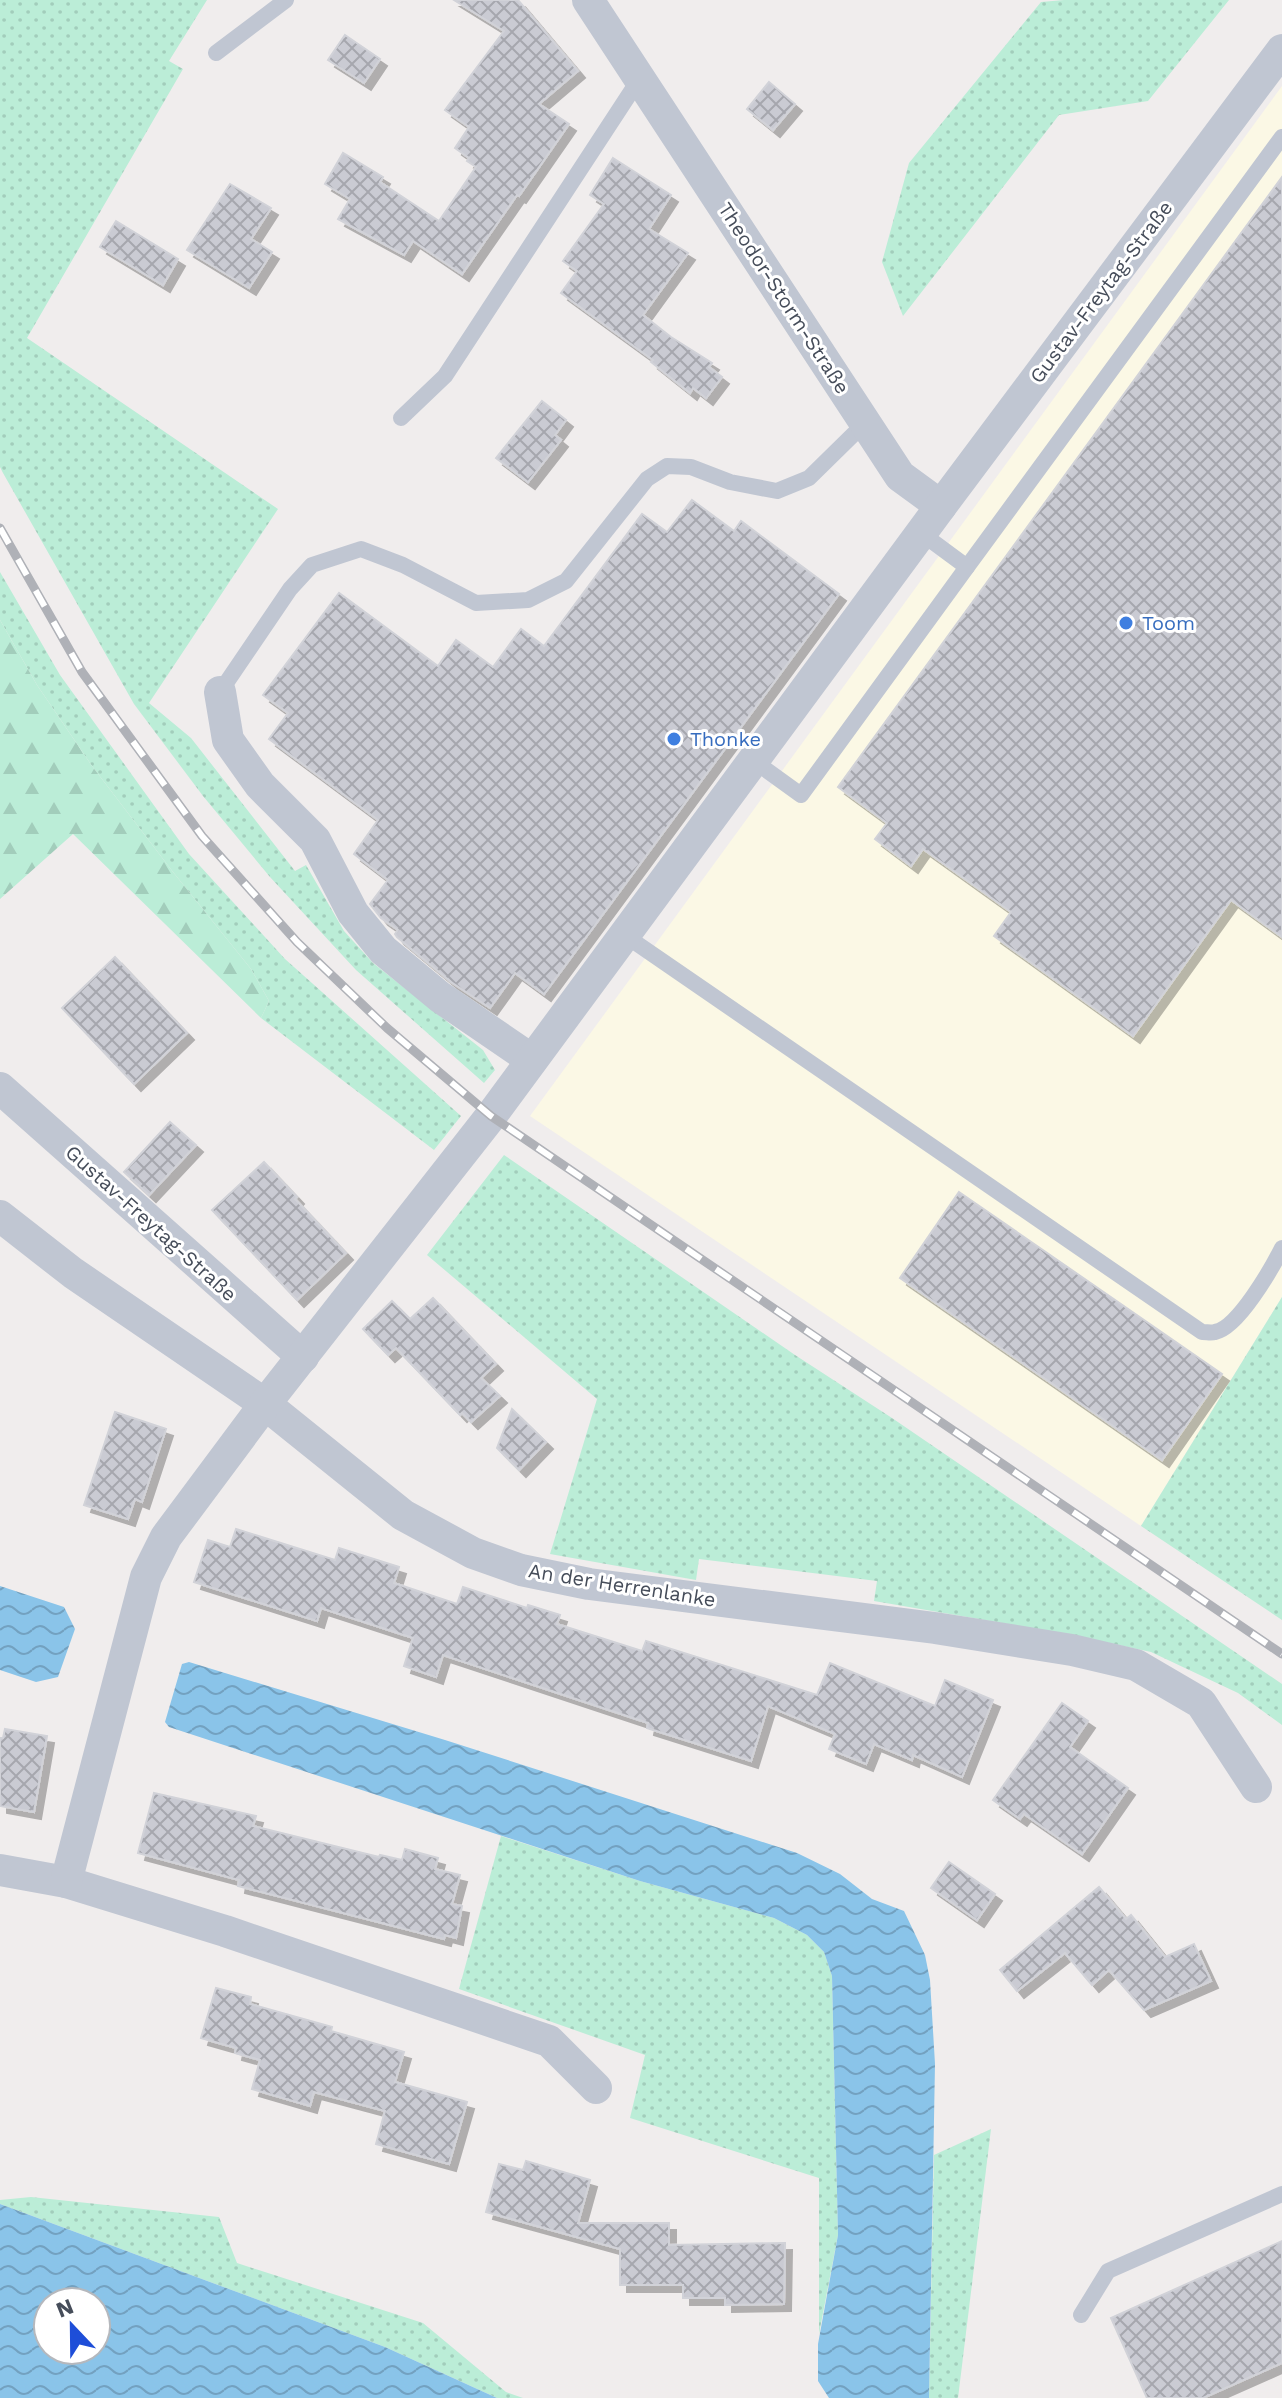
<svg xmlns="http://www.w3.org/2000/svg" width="1282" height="2398" viewBox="0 0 1282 2398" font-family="'Work Sans',sans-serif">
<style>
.commercial{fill:#fbf8e5}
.grass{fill:url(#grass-dots)}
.forest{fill:url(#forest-firs)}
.water{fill:url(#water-waves);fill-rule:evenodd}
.building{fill:url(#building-cross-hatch);stroke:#d1d2d8;stroke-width:2;filter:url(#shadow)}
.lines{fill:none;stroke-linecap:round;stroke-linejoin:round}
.lane{stroke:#c0c6d2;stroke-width:16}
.street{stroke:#c0c6d2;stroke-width:32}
.rail-casing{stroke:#afb1b7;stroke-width:9}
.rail{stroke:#fff;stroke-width:6;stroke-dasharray:18;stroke-linecap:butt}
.shop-dot{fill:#3f7fe0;stroke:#fff;stroke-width:3}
.labels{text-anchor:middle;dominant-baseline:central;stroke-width:6;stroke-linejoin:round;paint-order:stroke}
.street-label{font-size:20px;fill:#464d5a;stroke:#fff}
.shop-label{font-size:20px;fill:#366cbe;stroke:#fff;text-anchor:start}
</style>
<defs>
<pattern id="grass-dots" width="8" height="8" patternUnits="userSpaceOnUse" patternTransform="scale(2)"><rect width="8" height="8" fill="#bbedd7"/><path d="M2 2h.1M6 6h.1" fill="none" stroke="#a2cdbb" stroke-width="1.8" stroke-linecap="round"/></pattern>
<pattern id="forest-firs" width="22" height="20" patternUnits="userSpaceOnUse" patternTransform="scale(2)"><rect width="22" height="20" fill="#bbedd7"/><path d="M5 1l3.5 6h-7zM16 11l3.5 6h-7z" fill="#a2cdbb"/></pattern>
<pattern id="water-waves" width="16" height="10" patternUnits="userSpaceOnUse" patternTransform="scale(2)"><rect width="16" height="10" fill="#8ac4e9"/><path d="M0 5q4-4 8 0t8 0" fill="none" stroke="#73a1c0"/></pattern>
<pattern id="building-cross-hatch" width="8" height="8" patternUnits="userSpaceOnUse" patternTransform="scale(2)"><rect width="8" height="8" fill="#cacbd3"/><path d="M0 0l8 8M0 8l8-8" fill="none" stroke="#a6a7ae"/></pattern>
<filter id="shadow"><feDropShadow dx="7" dy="7" stdDeviation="0" flood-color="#0004"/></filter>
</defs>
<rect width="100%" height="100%" fill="#f0eded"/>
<path class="commercial" d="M1282,86v1211l-141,229 -611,-410z"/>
<g class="grass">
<path d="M0,0h207l-38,61 14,8 -156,269 251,171 -129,194 42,35 104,133 11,-6 38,66 29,32 110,87 12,20 -11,13 -128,-113 -86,-93 -67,-81 -69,-92 -131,-231 -3,-6z"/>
<path d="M1064,0h165l-81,101 -89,14 -156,201 -21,-54 27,-99 132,-161z"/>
<path d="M0,572l60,103 129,179 96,105 176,157 -27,34 -173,-132 8,-17 -18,-32 -78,-97 -81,-106 -55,-81 -37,-65z"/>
<path d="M504,1155l291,200 97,63 390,266v41l-44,-32 -87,-41 -79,-17 -198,-34 3,-20 -178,-22 -3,21 -146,-26 47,-155 -170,-144z"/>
<path d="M1282,1297v323l-141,-94z"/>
<path d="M501,1836l139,45 134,37 33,17 17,17 8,24 6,259 -19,99v-156l-189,-60 15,-63 -186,-66z"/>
<path d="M991,2129l-33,269h-29l5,-243z"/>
<path d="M31,2197l188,20 18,46 186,60 83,69 17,6h-26l-112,-51 -385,-143v-4z"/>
</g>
<path class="forest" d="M0,620l37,65 55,81 81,106 78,97 18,32 -8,17 -188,-184 -73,65z"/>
<g class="water">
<path d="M0,1586l64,21 11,22 -17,48 -22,5 -36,-12z"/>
<path d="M189,1662l256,78 352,113 43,21 32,25 32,12 21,44 5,25 5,84 -6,334h-100l-11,-17v-37l20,-109 -6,-259 -8,-24 -17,-17 -33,-17 -134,-37 -471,-154 -4,-5 17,-58z"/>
<path d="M0,2204l385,143 112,51h-497zM48,2302h48v48h-48z"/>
</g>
<g class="building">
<path d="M454,0h64l60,71 -39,33 30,20 -50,72 -2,-1 -55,79 -49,-33 -9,14 -66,-36 12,-20 -25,-15 18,-31 40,24 -3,5 59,39 37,-54 -9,-6 2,-3 -14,-10 14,-21 -24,-17 59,-79z"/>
<path d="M345,35l35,24 -16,24 -36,-23z"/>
<path d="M769,82l26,22 -22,26 -26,-21z"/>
<path d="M613,158l58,37 -22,34 39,24 -45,62 28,22 41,26 -3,4 13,10 -16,21 -13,-10 -3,5 -39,-31 2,-2 -92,-67 16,-22 -14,-10 41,-57 -14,-9z"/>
<path d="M1282,177v760l-51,-37 -98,136 -139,-100 17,-24 -88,-63 -12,17 -36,-27 12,-16 -49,-36z"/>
<path d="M230,184l41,24 -20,31 21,13 -23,36 -62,-38z"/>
<path d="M116,221l62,38 -15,26 -63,-38z"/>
<path d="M542,401l24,19 -11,15 6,5 -33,42 -32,-24z"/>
<path d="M692,500l42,31 7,-10 98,73 -295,400 -29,-21 -25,35 -39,-26 -54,-45 -2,-3 3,-4 -17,-12 -11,-14 18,-24 -34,-26 24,-34 -109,-81 19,-26 -25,-18 76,-102 99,73 18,-26 37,27 28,-38 23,17 98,-132 25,18z"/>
<path d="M115,957l72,76 -53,51 -72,-76z"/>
<path d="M170,1122l26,23 -47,50 -25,-23z"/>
<path d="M264,1162l33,35 -2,2 51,54 -49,47 -85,-90z"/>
<path d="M959,1192l263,182 -60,86 -262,-182z"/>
<path d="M433,1298l63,66 -15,14 19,18 -29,26 -9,-9 -2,2 -64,-67 -8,7 -25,-26 29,-28 18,18z"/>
<path d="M512,1409l34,33 -27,28 -22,-22z"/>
<path d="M115,1412l51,17 -24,73 -7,-3 -7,20 -44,-14z"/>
<path d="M236,1529l99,31 4,-12 60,19 -5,16 63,21 6,-17 64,21 1,-3 32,10 -3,9 85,27 4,-10 171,54 13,-32 105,43 10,-26 48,20 -31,77 -49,-22 -1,5 -38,-16 -8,20 -37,-15 6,-15 -67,-28 -17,55 -104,-33 1,-5 -205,-68 -7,22 -32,-11 9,-28 -92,-30 -4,13 -123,-39 14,-42 22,7z"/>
<path d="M1062,1703l26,18 -18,26 58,41 -46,66 -58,-40 -4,5 -27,-19z"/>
<path d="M5,1729l42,7 -13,76 -34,-6v-68h3z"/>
<path d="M154,1793l102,23 -3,10 126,31 1,-2 22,5 3,-11 33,9 -3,11 25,6 -8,29 10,2 -6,32 -11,-3 -1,4 -206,-53 1,-6 -101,-27z"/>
<path d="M949,1862l46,32 -18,26 -46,-32z"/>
<path d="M1099,1887l27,32 5,-4 34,42 29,-13 17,37 -67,29 -35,-40 -17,15 -27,-32 -48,38 -17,-21z"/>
<path d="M216,1988l35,9 -1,7 82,23 -1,4 73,21 -9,30 72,20 -18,62 -73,-20 9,-33 -71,-19 -4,14 -58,-17 8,-29 -25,-7 1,-5 -35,-10z"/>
<path d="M526,2161l64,19 -12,43h91v22l116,-2 -1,61 -59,1v-7h-42v-13h-63v-36l-134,-37 13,-48 24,6z"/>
<path d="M1282,2241v122l-79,35h-56l-36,-80z"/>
</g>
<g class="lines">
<g class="lane">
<path d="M216,53l70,-53"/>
<path d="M401,418l44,-42 195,-298"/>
<path d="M967,567l315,-430"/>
<path d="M220,692l70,-103 22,-24 49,-16 42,16 73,38 52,-3 38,-19 81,-102 20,-13 24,1 39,15 47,9 32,-13 56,-55"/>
<path d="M754,761l47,34 166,-228 -46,-34"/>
<path d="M623,934l579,398c5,0 9,1 13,0 23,-4 57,-64 67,-84"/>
<path d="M1081,2315l27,-44 174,-77"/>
</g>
<g class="street">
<path d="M588,0l312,476 41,30"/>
<path d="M220,692l8,48 32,45 55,55 38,73 30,37 57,47 92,63"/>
<path d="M0,1088l303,269"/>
<path d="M0,1216l73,57 192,131 138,111 70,38 48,17 68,14 346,44 137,22 64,15 65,38 55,84"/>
<path d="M0,1870l66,12 159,49 324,110 47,47"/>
<path d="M66,1882l80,-305 20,-40 99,-133 226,-288 450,-610 341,-456"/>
</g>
<defs>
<path id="rail" d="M0,528l82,144 120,164 95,106 90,86 104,88 791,538"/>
</defs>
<use href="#rail" class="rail-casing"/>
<use href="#rail" class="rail"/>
</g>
<g class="shop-dot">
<circle cx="1126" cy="623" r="8"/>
<circle cx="674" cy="739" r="8"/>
</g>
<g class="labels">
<g class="street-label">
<text transform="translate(1101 292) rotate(-53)">Gustav-Freytag-Straße</text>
<text transform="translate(784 298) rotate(57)">Theodor-Storm-Straße</text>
<text transform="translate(151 1223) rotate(42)">Gustav-Freytag-Straße</text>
<text transform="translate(622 1585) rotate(9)">An der Herrenlanke</text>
</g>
<g class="shop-label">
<text x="1142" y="623">Toom</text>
<text x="690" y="739">Thonke</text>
</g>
</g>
<g transform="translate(72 2326) rotate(338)"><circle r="38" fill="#ffffff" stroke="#b5b8bd" stroke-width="2"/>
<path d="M0-6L14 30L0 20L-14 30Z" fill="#1e4ed8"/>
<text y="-12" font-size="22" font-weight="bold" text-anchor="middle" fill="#464d5a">N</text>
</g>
</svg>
